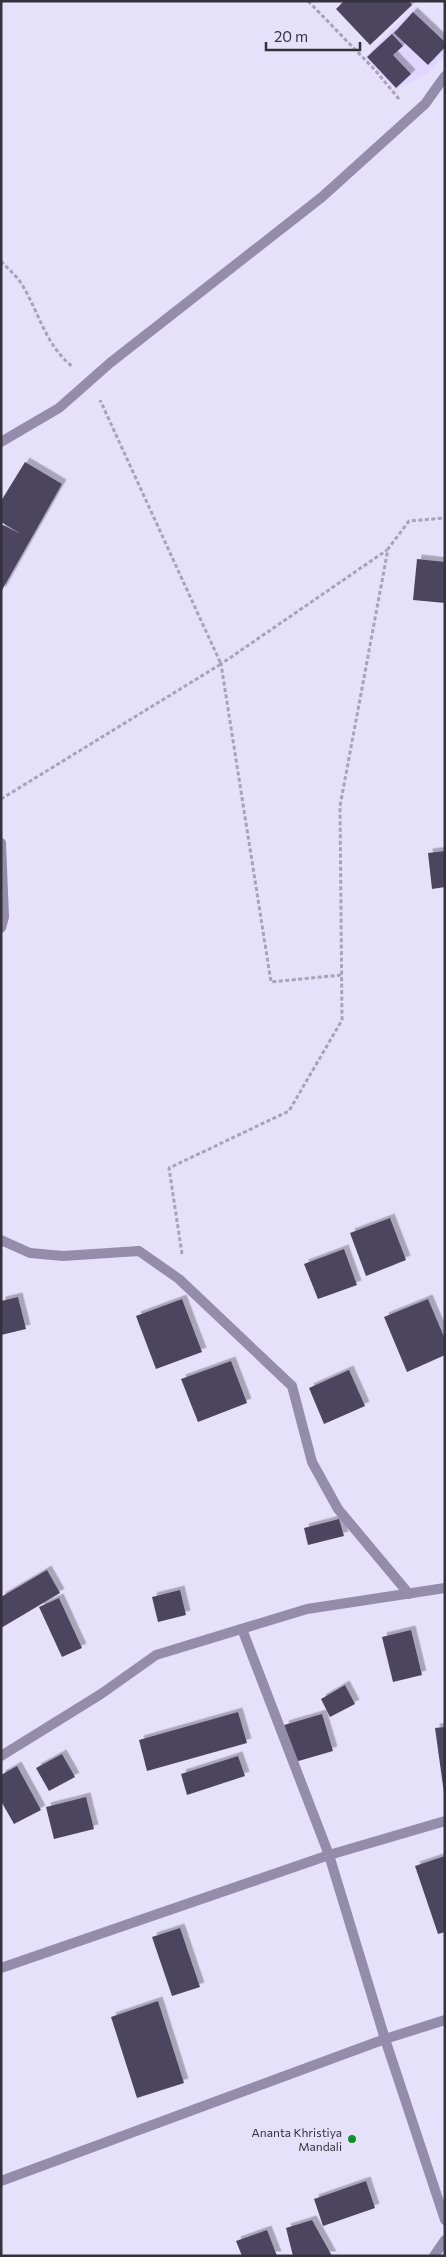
<svg xmlns="http://www.w3.org/2000/svg" width="446" height="2257" viewBox="0 0 446 2257" font-family="Commissioner,sans-serif">
<style>
.built{fill:#dfd7ff}
.building{fill:#4b4560;filter:url(#shadow)}
.lines{fill:none;stroke-linecap:round;stroke-linejoin:round}
.path{stroke:#a7a3b8;stroke-width:3;stroke-dasharray:4 2.5;stroke-linecap:butt}
.street{stroke:#938dab;stroke-width:10}
.poi-dot{fill:#0c9327;stroke:#e6e1fb;stroke-width:2}
.labels{text-anchor:middle;dominant-baseline:central;stroke-width:5;stroke-linejoin:round;paint-order:stroke}
.poi-label{font-size:12px;fill:#34323e;stroke:#e6e1fb;text-anchor:end}
</style>
<defs>
<filter id="shadow"><feDropShadow dx="4.5" dy="-4.5" stdDeviation="0" flood-color="#0004"/></filter>
</defs>
<rect width="100%" height="100%" fill="#e6e1fb"/>
<path class="built" d="M415,6l30,29v19l-17,19 -33,17 -30,-33z"/>
<g class="building">
<path d="M344,1h65l3,4 -42,40 -34,-36z"/>
<path d="M413,12l32,30v5l-17,18 -34,-32z"/>
<path d="M392,34l11,12 -10,9 18,19 -15,14 -29,-31z"/>
<path d="M25,462l37,22 -61,108v-68l20,10 -20,-12v-21z"/>
<path d="M417,559l28,3v41l-32,-3z"/>
<path d="M445,851v36l-13,2 -4,-36z"/>
<path d="M390,1218l16,42 -40,16 -16,-43z"/>
<path d="M344,1249l13,36 -39,14 -14,-35z"/>
<path d="M18,1297l8,32 -25,6v-34z"/>
<path d="M182,1299l20,53 -46,17 -20,-53z"/>
<path d="M428,1299l17,40v16l-38,17 -23,-55z"/>
<path d="M231,1361l16,42 -49,19 -17,-43z"/>
<path d="M349,1370l16,36 -41,18 -15,-36z"/>
<path d="M339,1519l5,17 -36,9 -4,-17z"/>
<path d="M47,1570l13,23 -59,35v-31z"/>
<path d="M180,1590l6,25 -28,7 -6,-25z"/>
<path d="M59,1598l23,50 -20,9 -23,-50z"/>
<path d="M411,1630l11,45 -29,7 -11,-45z"/>
<path d="M345,1685l10,19 -25,13 -9,-18z"/>
<path d="M238,1712l9,31 -100,28 -8,-31z"/>
<path d="M322,1714l11,37 -38,11 -11,-37z"/>
<path d="M445,1727v66h-1l-9,-65z"/>
<path d="M62,1754l13,23 -26,14 -13,-23z"/>
<path d="M238,1756l7,20 -58,19 -6,-21z"/>
<path d="M17,1766l24,44 -27,14 -13,-23v-26z"/>
<path d="M86,1797l8,32 -40,10 -8,-32z"/>
<path d="M445,1856v76l-7,2 -23,-68z"/>
<path d="M180,1928l20,59 -28,9 -20,-59z"/>
<path d="M158,2001l26,82 -47,15 -26,-81z"/>
<path d="M366,2181l9,27 -52,18 -9,-27z"/>
<path d="M312,2220l20,36h-39l-7,-28z"/>
<path d="M267,2230l10,26h-35l-6,-15z"/>
</g>
<g class="lines">
<g class="path">
<path d="M308,1l67,69 24,29"/>
<path d="M1,261c8,9 18,17 23,27 16,28 23,59 49,79"/>
<path d="M1,799l220,-135 -121,-264"/>
<path d="M341,975l-70,7 -50,-318 166,-114"/>
<path d="M182,1254l-13,-86 120,-57 53,-91 -2,-214 48,-257 21,-28 36,-3"/>
</g>
<g class="street">
<path d="M1,442l58,-34 51,-45 212,-166 103,-93 20,-28"/>
<path d="M1,843l3,74 -3,11"/>
<path d="M1,1240l29,13 33,3 76,-5 40,28 113,107 20,76 26,47 71,85"/>
<path d="M242,1629l87,226 56,184 60,181"/>
<path d="M1,1756l100,-62 55,-39 151,-46 138,-21"/>
<path d="M1,1968l328,-113 116,-34"/>
<path d="M1,2181l384,-142 60,-19"/>
<path d="M434,2256l11,-16"/>
</g>
</g>
<circle class="poi-dot" cx="352" cy="2139" r="5"/>
<g class="labels">
<g class="poi-label">
<text x="342" y="2132">Ananta Khristiya<tspan x="342" dy="14">Mandali</tspan></text>
</g>
</g>
<rect width="446" height="2257" fill="none" stroke="#34323e" stroke-width="5"/>
<path d="M266 42v8h94v-8" fill="none" stroke="#34323e" stroke-width="2.5"/>
<text x="274" y="42" font-size="15" fill="#34323e" stroke="#e6e1fb" stroke-width="4" paint-order="stroke">20 m</text>
</svg>
